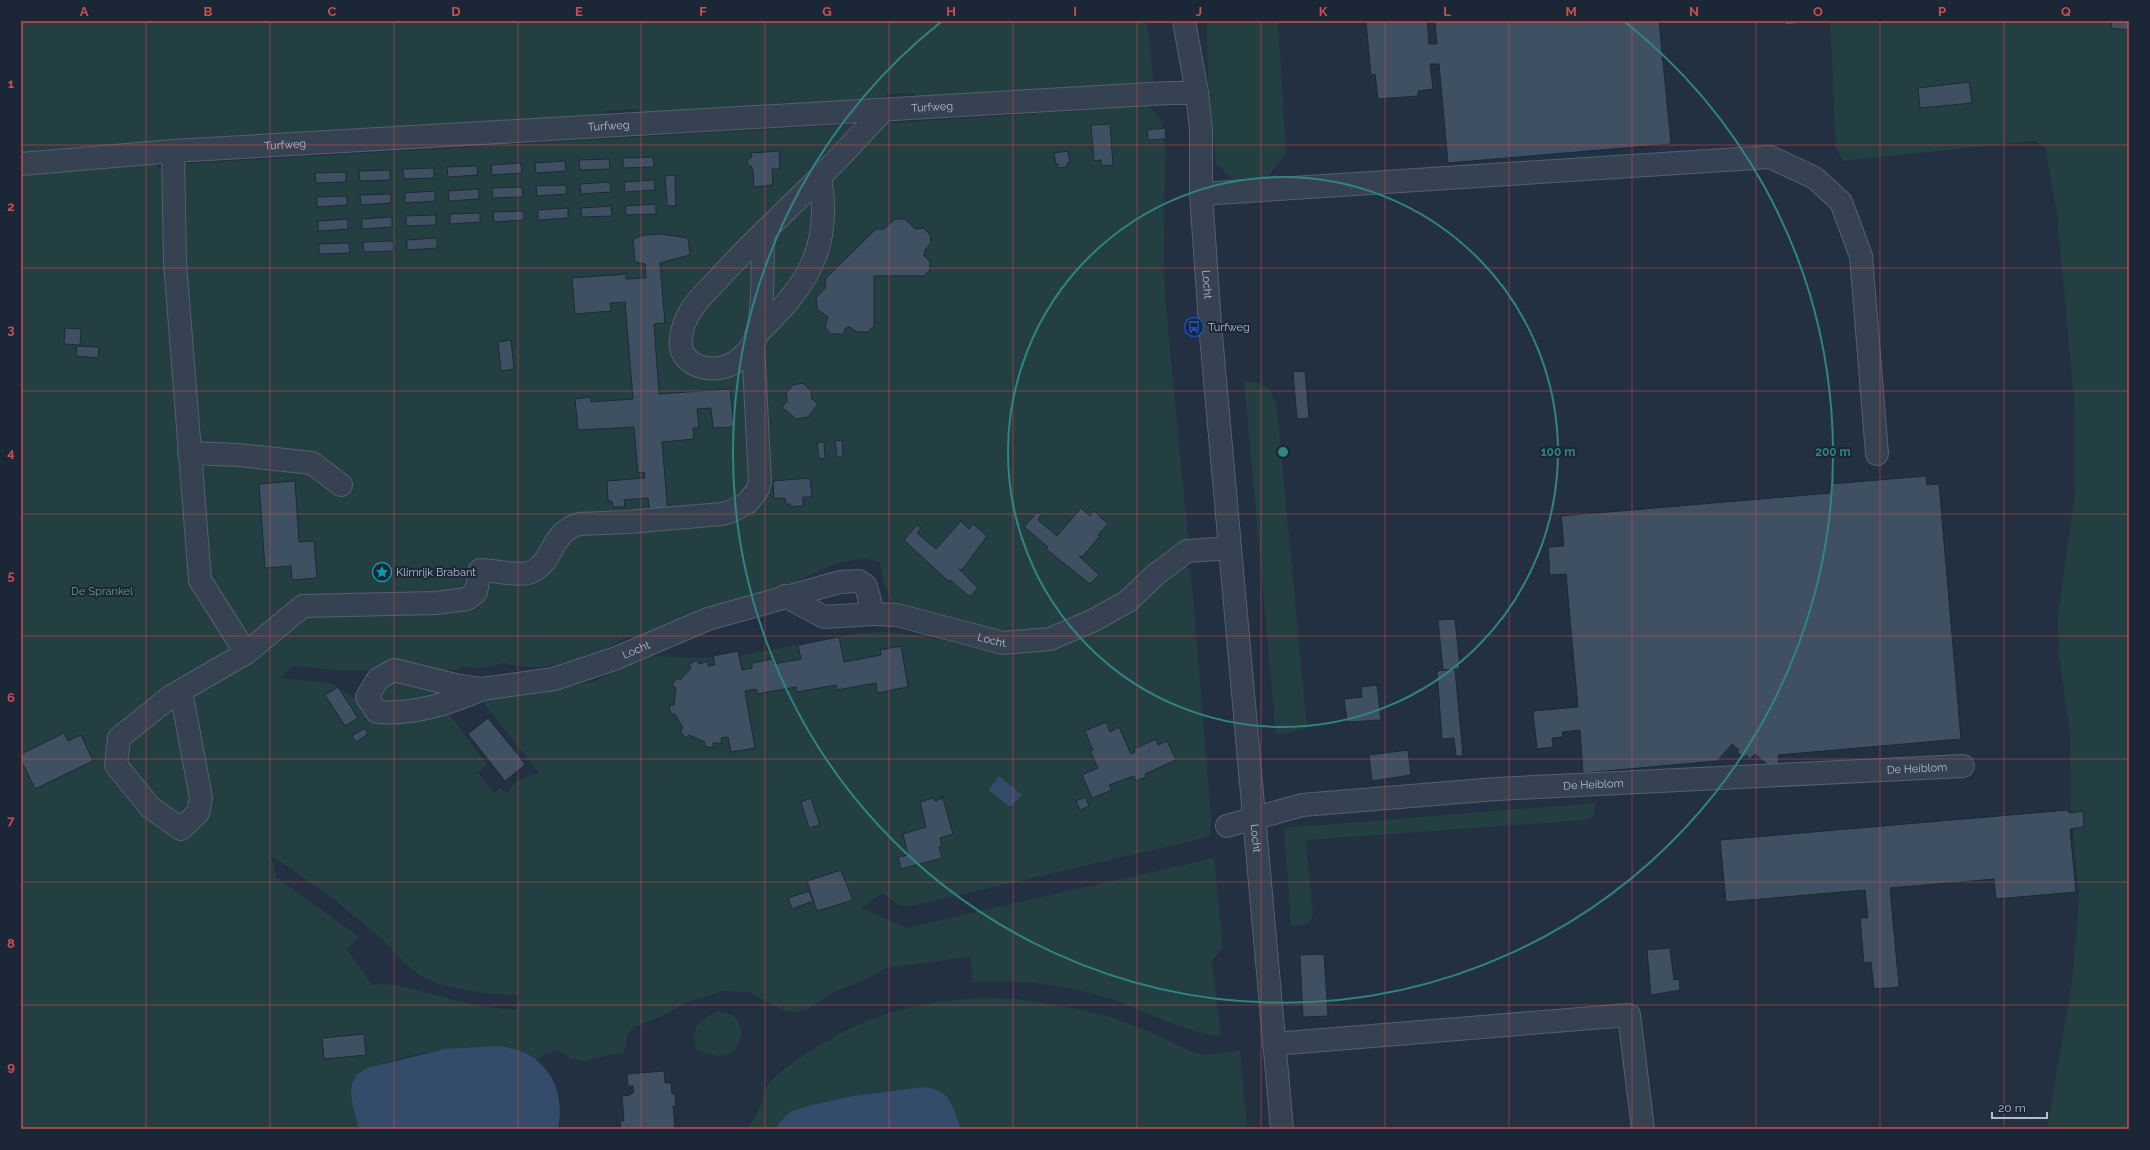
<svg xmlns="http://www.w3.org/2000/svg" width="2150" height="1150" viewBox="0 0 2150 1150" font-family="Raleway,sans-serif">
<style>
.green{fill:#243f42;fill-rule:evenodd}
.water{fill:#344c6a}
.building{fill:#405063;stroke:#1d2938}
.lines{fill:none;stroke-linecap:round;stroke-linejoin:round}
.minor-casing{stroke:#54606e;stroke-width:24}
.minor{stroke:#364251;stroke-width:22}
.grid{fill:none;stroke:#cd4d51;stroke-width:1;stroke-opacity:0.55}
.ring{fill:none;stroke:#308481;stroke-width:2}
.labels{text-anchor:middle;dominant-baseline:central;stroke-width:4;stroke-linejoin:round;paint-order:stroke}
.street-label{font-size:11px;fill:#b3bdcb;stroke:#1b2736}
.poi-label{font-size:11px;fill:#b3bdcb;stroke:#1b2736;text-anchor:start}
.park-label{font-size:11px;fill:#679f72;stroke:#1b2736}
.centre{fill:#308481;stroke:#1b2736;stroke-width:2}
.ring-label{font-size:12px;text-anchor:middle;font-weight:bold;fill:#308481;stroke:#1b2736;stroke-width:4;stroke-linejoin:round;paint-order:stroke}
.neatline{fill:none;stroke:#cd4d51;stroke-width:1.5}
.grid-label{font-size:13px;text-anchor:middle;font-weight:bold;fill:#cd4d51}
</style>
<rect width="100%" height="100%" fill="#223041"/>
<g class="green">
<path d="M21,21h1126l7,64 -237,14 -3,-6 -28,1 -2,7 -212,10 -27,5 -8,-7 -32,2 -1,4 -449,29 2,23 6,1 2,6 16,-1 1,-9 676,-40 -7,9 19,-1 9,-8 270,-18 12,14 4,27 -1,112 1,38 24,250 -11,9 -10,-7 -42,44 -47,30 -52,8 -32,1 -26,-3 -53,-19 -24,-6 -9,-23 -3,-18 -14,-5 -30,5 -60,28 -16,1 -26,13 -51,14 -32,18 -14,-1 -14,3 -31,19 -27,6 -25,3 -27,-1 -9,-3 -19,5 -25,-1 -3,3h-115l-50,-4 -12,12 51,5 60,39 27,-1 27,-13 42,57 -9,8 16,20 7,-5 6,6c8,-16 16,-16 32,-21l-57,-72 110,-19 25,-11 22,-16 54,3 40,-1 127,-24 30,-1 27,3 62,13 34,2 38,-2 26,-10 37,-20 37,-25 33,-31 6,9 2,13 19,232 -1,19 -10,4 -293,68 -7,-2 -18,-12 -21,15 45,20 308,-70 9,89 -11,14 9,75c-36,-3 -70,-23 -104,-35 -46,-16 -96,-22 -145,-19l-1,-24 -3,-1 -82,11 -22,12 -30,12 -28,18 -11,2 -10,-1 -37,-19 -26,-1 -36,12 -26,14 -26,10 -7,7 -2,16 -2,2 -38,9 -14,-2 -13,-9 -12,3 -10,7c-10,-6 -19,-12 -31,-13 -32,-4 -129,9 -151,32l-2,12 7,38h-338zM999,776l23,19 -12,12 -22,-17zM271,856c36,22 77,53 108,81 15,13 27,31 46,41 28,14 64,15 95,18l-4,14c-16,-1 -31,-3 -46,-6 -19,-4 -83,-26 -98,-19l-25,-36 12,-12 -83,-60z"/>
<path d="M1207,21h71l8,133 -19,23 -35,2 -16,-16 -8,-77z"/>
<path d="M1830,21h299v1108h-82l26,-153 6,-81 -8,-85 -1,-78 -11,-76 -1,-40 17,-124v-81l-18,-197 -12,-67 -10,-6 -192,20 -7,-12z"/>
<path d="M1244,381c21,2 27,7 33,27l30,320 -31,7z"/>
<path d="M385,680l35,2 20,12 -5,6 -55,2 -1,-17z"/>
<path d="M1596,803l-2,13 -9,4 -278,20 -1,5 7,71 -6,8 -16,2 -7,-98z"/>
<path d="M982,998l36,1 64,11 32,8 39,15 39,19 13,3 35,-4 7,78h-286l-10,-28 -28,-14 -70,9 -46,10 -26,15 -6,8h-29c6,-7 11,-15 14,-23 3,-7 4,-17 9,-23 13,-14 30,-25 46,-35 54,-34 104,-47 167,-50z"/>
<path d="M717,1012c37,-2 28,52 -5,43 -5,-1 -10,-4 -15,-5 -9,-22 2,-29 20,-38z"/>
</g>
<g class="water">
<path d="M999,776l23,19 -12,12 -22,-17z"/>
<path d="M495,1046c47,2 72,38 63,83h-199c-3,-14 -13,-38 -4,-51 2,-5 8,-7 12,-10l78,-19z"/>
<path d="M923,1087c29,3 29,18 38,42h-186l6,-8 9,-9 17,-6 46,-10z"/>
</g>
<g class="building">
<path d="M1366,21h61l2,23h8l-2,-23h224l12,123 -223,19 -9,-99h-9l3,25 -15,2v5l-40,3 -3,-25 -4,1z"/>
<path d="M1785,21h11v3l-11,1z"/>
<path d="M2112,21h17v9l-18,-2z"/>
<path d="M1969,82l3,21 -52,5 -2,-20z"/>
<path d="M1110,124l3,41 -11,1 -1,-6 -7,1 -3,-36z"/>
<path d="M1165,128l1,11 -18,1 -1,-10z"/>
<path d="M779,151l1,18h-8l1,16 -19,2 -1,-17 -2,-4 -3,-1 -1,-5 5,-3 -1,-4z"/>
<path d="M1068,151l2,12h-3v4l-9,1v-4h-2l-2,-11z"/>
<path d="M653,157l1,10 -31,1v-10z"/>
<path d="M609,159l1,10 -30,1 -1,-10z"/>
<path d="M565,161l1,10 -30,2 -1,-10z"/>
<path d="M521,163l1,10 -30,2 -1,-10z"/>
<path d="M477,166l1,9 -30,2 -1,-10z"/>
<path d="M434,168v10l-30,1 -1,-10z"/>
<path d="M390,170v10l-30,1 -1,-10z"/>
<path d="M346,172v10l-30,1 -1,-10z"/>
<path d="M675,175l1,31h-9l-2,-30z"/>
<path d="M654,180l1,10 -30,2 -1,-10z"/>
<path d="M610,182l1,10 -30,2 -1,-10z"/>
<path d="M566,185l1,9 -30,2 -1,-10z"/>
<path d="M522,187l1,10 -30,1 -1,-10z"/>
<path d="M479,189v10l-30,2 -1,-10z"/>
<path d="M435,191v10l-30,2v-10z"/>
<path d="M391,194v9l-30,2 -1,-10z"/>
<path d="M347,196v9l-30,2v-10z"/>
<path d="M656,204v10l-30,1 -1,-9z"/>
<path d="M611,206l1,10 -30,1 -1,-9z"/>
<path d="M568,208v10l-30,2v-10z"/>
<path d="M524,211v9l-30,2 -1,-10z"/>
<path d="M480,213v9l-30,2v-10z"/>
<path d="M436,215v10l-30,1v-10z"/>
<path d="M392,217v10l-30,2v-10z"/>
<path d="M348,219v10l-30,2v-10z"/>
<path d="M895,219h10l10,10 9,-1 6,7 1,8 -6,7 -1,6 6,6v8l-6,6h-50v50l-6,6h-11l-7,-5 -4,1 -3,6h-12l-6,-7 3,-10 -11,-8 -1,-11 9,-10 1,-10 50,-49h8z"/>
<path d="M661,234l27,4 2,17 -30,8 5,60 -11,1 5,70 71,-5 4,38 -21,1 -2,-20 -14,1 2,19h-6l1,11 -32,3 6,71 -18,1 -2,-16 -24,2 1,7h-12l-1,-6h-4l-1,-20 38,-3 -1,-6 -6,1 -4,-46 -56,3 -3,-31 16,-2v5l42,-3 -8,-97 -15,1 1,8 -36,3 -3,-36 54,-4v5l20,-1 -1,-14 -10,-2 -2,-23 10,-4z"/>
<path d="M437,238v10l-30,2v-10z"/>
<path d="M393,241l1,10 -30,1 -1,-10z"/>
<path d="M349,243l1,10 -31,1v-10z"/>
<path d="M65,328l16,1 -1,16 -16,-1z"/>
<path d="M511,340l3,29 -13,2 -3,-29z"/>
<path d="M77,346l22,1 -1,11 -22,-2z"/>
<path d="M1305,371l4,47 -12,1 -4,-47z"/>
<path d="M803,383l8,8 1,8 6,5 -10,13 -12,2 -14,-12 5,-6 -1,-8 7,-8z"/>
<path d="M842,440l1,17h-6l-2,-16z"/>
<path d="M817,442h7l1,16 -6,1z"/>
<path d="M1926,476l1,9 12,-1 22,255 -183,16 1,9 -11,1 -13,-11 -5,5 -4,-4 -2,3 -7,-6 2,-2 -7,-6 -15,17 -134,12 -3,-43 -18,2 1,5 -11,1 1,9 -16,2 -4,-38 45,-4 -12,-133 -16,1 -2,-28 16,-1 -3,-30 270,-23 -1,-9z"/>
<path d="M810,478l2,19h-9v9l-13,1v-3h-4l-1,-6 -11,1 -1,-18z"/>
<path d="M295,481l4,61 15,-1 3,37 -25,2 -1,-14 -26,2 -6,-84z"/>
<path d="M1081,508l9,8 4,-5 14,13 -10,11 2,1 -18,21 -3,-1 20,19 -9,9 -44,-35 2,-2 -24,-20 13,-15 4,3 -3,5 19,16z"/>
<path d="M961,521l8,8 4,-5 14,12 -25,34 -3,-1 19,19 -8,9 -20,-17 -2,1 -44,-41 13,-15 4,3 -4,5 19,16z"/>
<path d="M1455,619l5,50 -17,1 -5,-50z"/>
<path d="M839,637l5,25 37,-7 -1,-5 21,-4 7,41 -31,6 -1,-10 -39,7 -1,-5 -39,7 -1,-5 -39,7 -1,-5 -11,2 10,57 -24,4 -3,-15 -7,1 1,5h-9v5l-9,-2 1,-4 -16,-7 -3,3 -6,-7 3,-3 -8,-14h-4l-2,-8 5,-1 2,-17 -4,-2 4,-8 4,2 11,-12 -2,-4 8,-4 2,4 9,-3v5l7,-1 -2,-9 25,-5 4,19 10,-2v-5l21,-4 1,5 27,-5 -3,-14z"/>
<path d="M1455,669l8,87h-7l-2,-18 -12,1 -5,-68z"/>
<path d="M1377,685l4,35 -33,2v4l-4,-27 18,-2 -1,-10z"/>
<path d="M338,687l20,31 -13,8 -20,-31z"/>
<path d="M488,718l31,38 1,-1 -1,1 6,9 -20,16 -37,-47z"/>
<path d="M1106,722l4,10 9,-5 12,27 4,-2 -1,-3 22,-10 2,6 9,-4 9,19 -31,14 1,3 -10,4 -2,-5 -25,9 3,5 -20,8 -10,-23 16,-7 -8,-17 3,-1 -8,-19z"/>
<path d="M365,728l3,6 -12,8 -4,-6z"/>
<path d="M64,733l4,8 13,-6 12,26 -58,28 -14,-29v-6z"/>
<path d="M1408,750l3,25 -39,6 -3,-26z"/>
<path d="M942,795l11,39 -13,4 2,8 -3,1 3,11 -41,11 -3,-12 10,-2 -5,-21 23,-7 -6,-25 13,-4 2,3 8,-3z"/>
<path d="M1085,797l4,9 -9,4 -4,-9z"/>
<path d="M811,798l9,27 -11,3 -8,-26z"/>
<path d="M2068,810l1,3 14,-2 1,16 -14,2 6,63 -80,7 -2,-20 -104,9 9,99 -25,2 -3,-27 -7,1 -4,-45h8l-3,-28 -139,12 -6,-62z"/>
<path d="M841,870l12,30 -36,11 -10,-30z"/>
<path d="M809,891l4,10 -21,8 -4,-11z"/>
<path d="M1670,948l4,32 5,-1 1,11 -29,5 -4,-45z"/>
<path d="M1324,954l4,62 -25,1 -3,-62z"/>
<path d="M364,1034l2,21 -42,4 -2,-21z"/>
<path d="M664,1071l1,12h6l1,11h3l1,12h-3l2,23h-54l-1,-8h4l-2,-25 8,-1 4,-3 -1,-6h-5l-1,-12z"/>
</g>
<g class="lines">
<defs>
<g id="minor">
<path id="s1" d="M1184,21l13,72 4,37v64l9,130 72,805"/>
<path d="M173,151l2,111 25,318 46,73 57,-47 133,-3 31,-4 9,-7 4,-22c14,0 39,7 51,2 24,-10 18,-39 48,-48l49,-2 94,-8 10,-3 15,-8 10,-12 3,-9 -7,-139"/>
<path id="s2" d="M21,164l152,-13 995,-58h29"/>
<path d="M1201,194l569,-37 45,21 26,24 20,54 16,198"/>
<path d="M763,233c-1,28 2,86 -9,109 -5,9 -15,19 -24,23 -21,9 -53,0 -49,-27 1,-10 5,-20 10,-28 8,-12 19,-22 28,-32 32,-35 66,-66 99,-99 22,-22 43,-45 65,-68"/>
<path d="M756,335c49,-47 77,-86 64,-157"/>
<path d="M189,453l50,2 73,8 29,22"/>
<path d="M785,596l39,21 49,-3"/>
<path id="s3" d="M482,689c-33,15 -68,26 -105,23l-10,-15 11,-18 16,-9 61,15 27,4 72,-10 60,-20 94,-40 132,-37 19,-1 7,5 7,28 24,1 106,28 47,-4 44,-19 34,-19 27,-26 32,-24 43,-3"/>
<path d="M181,691l20,107 -3,15 -17,16 -31,-22 -34,-42 3,-27 51,-41 76,-44"/>
<path id="s4" d="M1227,826l75,-21 194,-16 467,-23"/>
<path d="M1274,1044l355,-29 14,114"/>
</g>
</defs>
<use href="#minor" class="minor-casing"/>
<use href="#minor" class="minor"/>
</g>
<path class="grid" d="M146,21v1108M270,21v1108M394,21v1108M518,21v1108M641,21v1108M765,21v1108M889,21v1108M1013,21v1108M1137,21v1108M1261,21v1108M1385,21v1108M1509,21v1108M1632,21v1108M1756,21v1108M1880,21v1108M2004,21v1108M21,145h2108M21,268h2108M21,391h2108M21,514h2108M21,636h2108M21,759h2108M21,882h2108M21,1005h2108"/>
<g class="ring">
<circle cx="1283" cy="452" r="275"/>
<path d="M1625 22A550 550 0 1 1 941 22"/>
</g>
<defs>
<symbol id="bus-ring" viewBox="-11 -11 22 22"><circle r="9.5" fill="#1b2736" stroke="#1a4fb4" stroke-width="1.5"/><path d="M-5-6H5V4H4V6H2V4H-2V6H-4V4H-5ZM-3.5-4V0h7V-4ZM-3.5 1.2v1.5H-2V1.2ZM2 1.2v1.5H3.5V1.2Z" fill="#1a4fb4"/></symbol>
<symbol id="sight-ring" viewBox="-11 -11 22 22"><circle r="9.5" fill="#1b2736" stroke="#0f9aa8" stroke-width="1.5"/><path d="M0-6L1.8-2.2L6-1.7L2.9 1.2L3.7 5.4L0 3.3L-3.7 5.4L-2.9 1.2L-6-1.7L-1.8-2.2Z" fill="#0f9aa8"/></symbol>
</defs>
<g fill-rule="evenodd">
<use href="#bus-ring" x="1183" y="316" width="22" height="22"/>
<use href="#sight-ring" x="371" y="561" width="22" height="22"/>
</g>
<g class="labels">
<g class="street-label">
<text stroke="none"><textPath href="#s2" startOffset="913">Turfweg</textPath></text>
<text stroke="none"><textPath href="#s2" startOffset="589">Turfweg</textPath></text>
<text stroke="none"><textPath href="#s2" startOffset="265">Turfweg</textPath></text>
<text stroke="none"><textPath href="#s1" startOffset="265">Locht</textPath></text>
<text stroke="none"><textPath href="#s3" startOffset="810">Locht</textPath></text>
<text stroke="none"><textPath href="#s3" startOffset="416">Locht</textPath></text>
<text stroke="none"><textPath href="#s4" startOffset="694">De Heiblom</textPath></text>
<text stroke="none"><textPath href="#s4" startOffset="370">De Heiblom</textPath></text>
<text stroke="none"><textPath href="#s1" startOffset="821">Locht</textPath></text>
</g>
<g class="poi-label">
<text x="1208" y="327">Turfweg</text>
<text x="396" y="572">Klimrijk Brabant</text>
</g>
<g class="park-label">
<text x="102" y="591">De Sprankel</text>
</g>
</g>
<circle cx="1283" cy="452" r="6" class="centre"/>
<g class="ring-label">
<text x="1558" y="456">100 m</text>
<text x="1833" y="456">200 m</text>
</g>
<rect width="2150" height="1150" fill="none" stroke="#1b2736" stroke-width="44"/>
<path d="M1992 1112v6h55v-6" fill="none" stroke="#b3bdcb" stroke-width="2"/>
<text x="1998" y="1112" font-size="12" fill="#b3bdcb" stroke="#1b2736" stroke-width="3" paint-order="stroke">20 m</text>
<rect x="22" y="22" width="2106" height="1106" class="neatline"/>
<g class="grid-label">
<text x="84" y="16">A</text>
<text x="208" y="16">B</text>
<text x="332" y="16">C</text>
<text x="456" y="16">D</text>
<text x="579" y="16">E</text>
<text x="703" y="16">F</text>
<text x="827" y="16">G</text>
<text x="951" y="16">H</text>
<text x="1075" y="16">I</text>
<text x="1199" y="16">J</text>
<text x="1323" y="16">K</text>
<text x="1447" y="16">L</text>
<text x="1571" y="16">M</text>
<text x="1694" y="16">N</text>
<text x="1818" y="16">O</text>
<text x="1942" y="16">P</text>
<text x="2066" y="16">Q</text>
<text x="11" y="88">1</text>
<text x="11" y="211">2</text>
<text x="11" y="334">3</text>
<text x="11" y="457">4</text>
<text x="11" y="580">5</text>
<text x="11" y="702">6</text>
<text x="11" y="825">7</text>
<text x="11" y="948">8</text>
<text x="11" y="1071">9</text>
</g>
</svg>
